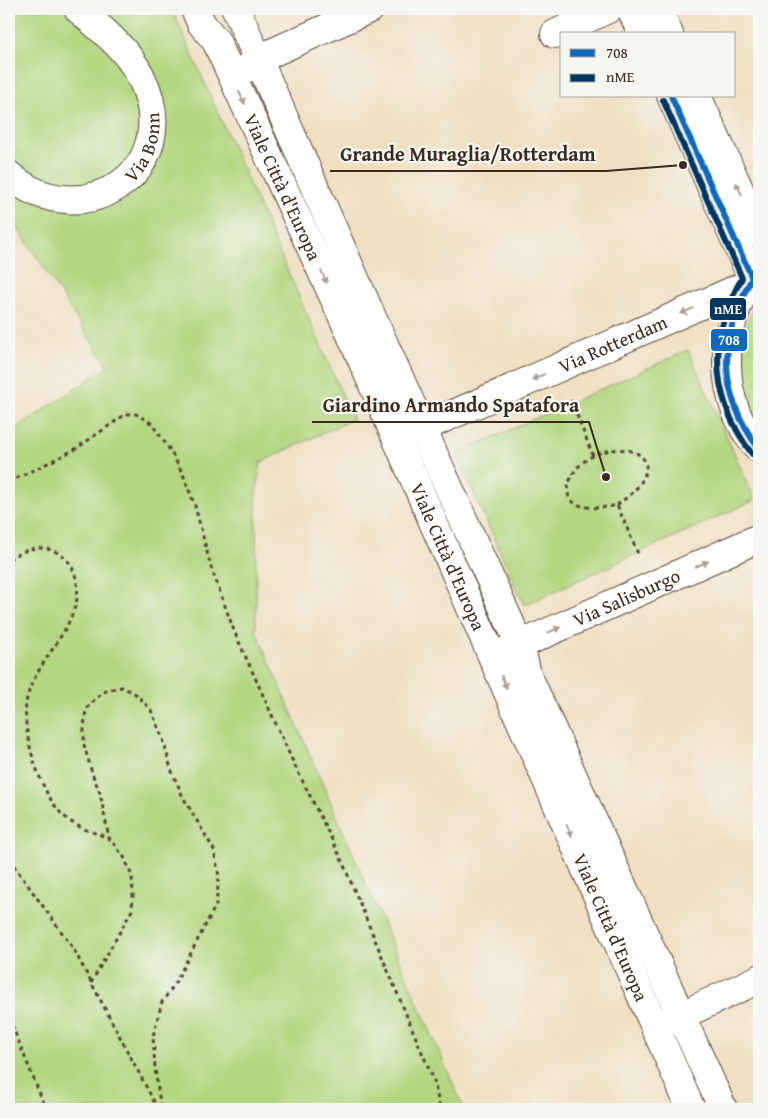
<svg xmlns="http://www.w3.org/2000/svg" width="768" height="1118" viewBox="0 0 768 1118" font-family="'Gentium Book Plus',serif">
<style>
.green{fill:#b3d780;stroke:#77804f}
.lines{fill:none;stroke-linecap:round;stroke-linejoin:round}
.minor-casing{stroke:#564536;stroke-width:30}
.path{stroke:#564536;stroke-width:3;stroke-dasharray:4 4;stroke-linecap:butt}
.minor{stroke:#fff;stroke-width:28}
.bus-1-casing{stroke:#f6f6f2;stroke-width:10}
.bus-2-casing{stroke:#f6f6f2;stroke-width:10}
.bus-1{stroke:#0c69bf;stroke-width:6}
.bus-2{stroke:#00365f;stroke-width:6}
.oneway{fill:#a79f9a}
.labels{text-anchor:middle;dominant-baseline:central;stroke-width:4.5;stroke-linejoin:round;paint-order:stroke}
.street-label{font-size:19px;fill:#3b2a1e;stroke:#f6f6f2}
.leader{fill:none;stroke:#3b2a1e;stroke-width:2}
.callout-dot{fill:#3b2a1e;stroke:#f6f6f2;stroke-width:2}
.callout-label{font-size:20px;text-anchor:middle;font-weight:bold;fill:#3b2a1e;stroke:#f6f6f2;stroke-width:4.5;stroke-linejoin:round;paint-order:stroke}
.line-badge{stroke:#f6f6f2;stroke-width:2}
.badge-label{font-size:14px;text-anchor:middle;font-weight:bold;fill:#fff}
</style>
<rect width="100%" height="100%" fill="#f6f6f2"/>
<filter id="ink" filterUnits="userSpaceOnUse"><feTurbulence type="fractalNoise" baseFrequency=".02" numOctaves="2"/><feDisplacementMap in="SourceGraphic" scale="10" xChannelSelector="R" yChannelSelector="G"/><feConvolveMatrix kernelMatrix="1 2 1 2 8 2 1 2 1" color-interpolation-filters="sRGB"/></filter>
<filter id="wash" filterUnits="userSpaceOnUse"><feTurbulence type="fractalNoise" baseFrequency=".0096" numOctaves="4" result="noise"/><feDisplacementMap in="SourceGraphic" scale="20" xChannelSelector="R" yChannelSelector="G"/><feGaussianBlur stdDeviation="1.12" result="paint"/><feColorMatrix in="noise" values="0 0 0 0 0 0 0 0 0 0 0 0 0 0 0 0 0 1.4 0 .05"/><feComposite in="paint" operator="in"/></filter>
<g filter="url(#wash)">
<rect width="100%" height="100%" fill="#f0dfc1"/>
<g class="green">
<path d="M9,9h163l181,410 -92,43 -5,33v136l208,478h-455v-676l99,-66 -99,-153z"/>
<path d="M759,302v123c-16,-29 -20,-59 -14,-91 2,-11 6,-24 14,-32z"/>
<path d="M688,350l67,150 -231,105 -68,-151z"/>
</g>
</g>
<g filter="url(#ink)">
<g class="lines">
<defs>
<g id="minor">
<path id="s1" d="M195,9l6,14 15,18 135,294 340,774"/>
<path d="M236,9l139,315 145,321 7,29 196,435"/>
<path d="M631,9l11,25"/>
<path d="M658,9l11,25"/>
<path d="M555,34l53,-25"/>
<path d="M247,68l14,-3 6,-10 102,-46"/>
<path d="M671,96l81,182"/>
<path d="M697,96l62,137"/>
<path id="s2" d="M9,175c73,63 180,-5 131,-100 -14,-27 -40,-47 -62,-66"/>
<path d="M752,278c-34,50 -35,125 7,171"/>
<path id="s3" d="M406,435l342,-151"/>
<path id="s4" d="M504,652l255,-114"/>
<path d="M663,1024l96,-45"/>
</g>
</defs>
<use href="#minor" class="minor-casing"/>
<g class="path">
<path d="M571,400l22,56"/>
<path d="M9,482l65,-32 52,-36h10l15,9 19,27 13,24 12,32 16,61 23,64 60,133 46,92 94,225 6,28"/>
<path d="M617,505c6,-5 13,-9 18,-15 42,-48 -47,-56 -65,-10 -12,31 28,30 47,25l22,51"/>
<path d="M9,559c9,-5 20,-12 32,-11 29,2 41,30 35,55 -9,34 -37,58 -48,91 -10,31 12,102 37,123 13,12 29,15 44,21"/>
<path d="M9,859l64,89 85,161"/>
<path d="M91,983l41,-73 1,-16 -1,-18 -8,-19 -15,-19 -9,-45 -8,-20 -8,-28v-17l2,-19 9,-10 12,-9 15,-3 14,7 15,16 12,29 8,30 12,28 31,53 5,26 -3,29 -42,80 -12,17 -9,34 2,33 6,40"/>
<path d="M9,1018l37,91"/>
<path d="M9,1100l3,9"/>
</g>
<use href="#minor" class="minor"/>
<defs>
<path id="bus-1" d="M671,96l81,182c-34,61 -35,114 7,171"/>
<path id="bus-2" d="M663,100l79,178c-35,61 -32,119 10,176"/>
</defs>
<use href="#bus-1" class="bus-1-casing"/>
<use href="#bus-2" class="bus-2-casing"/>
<use href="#bus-1" class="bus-1"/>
<use href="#bus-2" class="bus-2"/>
</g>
<defs><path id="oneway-solid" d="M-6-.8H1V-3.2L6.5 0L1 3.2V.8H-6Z" transform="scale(1.25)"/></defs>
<g class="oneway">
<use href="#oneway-solid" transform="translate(242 98) rotate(65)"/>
<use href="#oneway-solid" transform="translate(739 189) rotate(-115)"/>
<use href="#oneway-solid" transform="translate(324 277) rotate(65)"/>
<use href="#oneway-solid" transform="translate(687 311) rotate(156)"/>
<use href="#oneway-solid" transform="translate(538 377) rotate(156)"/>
<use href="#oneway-solid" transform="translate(702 564) rotate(-24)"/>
<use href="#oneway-solid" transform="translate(554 630) rotate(-24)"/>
<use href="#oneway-solid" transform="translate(504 682) rotate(67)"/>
<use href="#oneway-solid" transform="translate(569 830) rotate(66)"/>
</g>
</g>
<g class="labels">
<g class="street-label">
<text stroke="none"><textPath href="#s2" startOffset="166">Via Bonn</textPath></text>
<text stroke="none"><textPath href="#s1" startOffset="199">Viale Città d'Europa</textPath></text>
<text stroke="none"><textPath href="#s3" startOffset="226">Via Rotterdam</textPath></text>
<text stroke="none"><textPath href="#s1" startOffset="604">Viale Città d'Europa</textPath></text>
<text stroke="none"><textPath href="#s4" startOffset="134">Via Salisburgo</textPath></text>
<text stroke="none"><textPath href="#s1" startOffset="1009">Viale Città d'Europa</textPath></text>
</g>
</g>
<path class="leader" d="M683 165L606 171H330M606 477L589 422H312"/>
<g class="callout-dot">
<circle cx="683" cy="165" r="5"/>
<circle cx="606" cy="477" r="5"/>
</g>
<g class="callout-label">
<text x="468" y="161">Grande Muraglia/Rotterdam</text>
<text x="451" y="412">Giardino Armando Spatafora</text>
</g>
<g class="line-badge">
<rect x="709" y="297" width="38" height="24" rx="5" fill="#00365f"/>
<rect x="710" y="328" width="38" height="24" rx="5" fill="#0c69bf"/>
</g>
<g class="badge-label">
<text x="728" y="314">nME</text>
<text x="729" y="345">708</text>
</g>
<rect width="768" height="1118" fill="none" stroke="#f6f6f2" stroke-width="30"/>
<rect x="560" y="32" width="175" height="65" fill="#f6f6f2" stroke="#aba49d"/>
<rect x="570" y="49" width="25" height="8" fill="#0c69bf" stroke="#aba49d"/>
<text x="606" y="58" font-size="15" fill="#3b2a1e">708</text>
<rect x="570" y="74" width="25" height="8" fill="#00365f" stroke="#aba49d"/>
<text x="606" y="82" font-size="15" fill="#3b2a1e">nME</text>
</svg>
